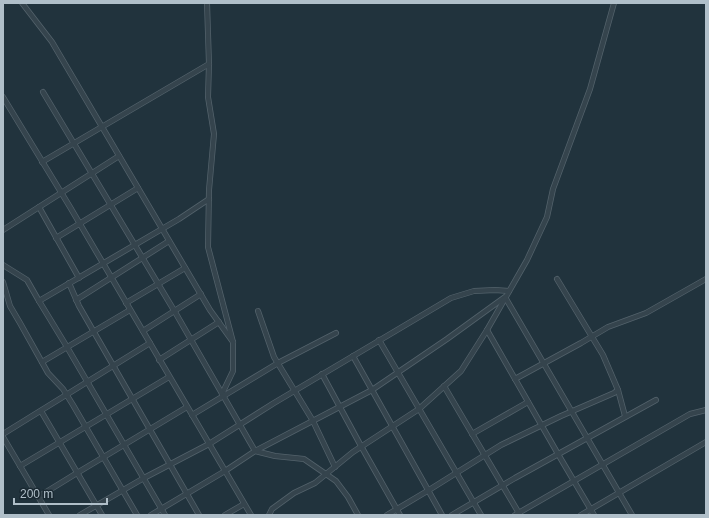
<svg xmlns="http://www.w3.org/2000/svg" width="709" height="518" viewBox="0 0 709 518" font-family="Arial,sans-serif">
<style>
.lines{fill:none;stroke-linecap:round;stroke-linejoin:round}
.minor-casing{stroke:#53626b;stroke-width:6}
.minor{stroke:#35444d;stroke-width:4.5}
</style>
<rect width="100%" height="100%" fill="#21333d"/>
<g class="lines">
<defs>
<g id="minor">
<path d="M22,3l30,39 158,268 23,32"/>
<path d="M207,3l2,61 -1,33 6,37 -5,56 -1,57 25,95v29l-11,23"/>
<path d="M43,92l132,220 80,139 20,5 29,3 32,22 12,16 10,18"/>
<path d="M3,97l67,110 181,308"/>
<path d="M42,162l167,-98"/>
<path d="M39,207l40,71"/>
<path d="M3,230l116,-74"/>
<path d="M56,238l82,-50"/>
<path d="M3,265l24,15 12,21 28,46 98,168"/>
<path d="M557,279l46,76 15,35 7,26"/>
<path d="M3,282l7,24 10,17 28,50 15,16 10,16 64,110"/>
<path d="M69,283l10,23 120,209"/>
<path d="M76,300l93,-59"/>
<path d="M39,301l140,-82 30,-20"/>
<path d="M126,303l59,-35"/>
<path d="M258,311l16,46 39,64 22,46"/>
<path d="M487,330l71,124 36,61"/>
<path d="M143,331l58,-37"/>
<path d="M379,340l102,175"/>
<path d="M353,356l89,159"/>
<path d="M159,360l60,-38"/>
<path d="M42,362l88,-52"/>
<path d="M322,374l39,72 39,69"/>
<path d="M515,379l66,-36 27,-16 38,-14 60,-34"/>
<path d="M444,386l76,129"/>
<path d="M41,411l61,104"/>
<path d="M192,415l86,-52 58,-30"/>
<path d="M3,434l147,-91"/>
<path d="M472,434l56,-32"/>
<path d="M3,437l46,78"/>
<path d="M20,466l149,-89"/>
<path d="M38,497l39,-24 110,-66"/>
<path d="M80,515l64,-37 65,-34 65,-41 177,-105 23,-7 21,-1 14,1"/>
<path d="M151,515l74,-44 30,-20 117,-61 75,-51 58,-42 127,218"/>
<path d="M225,515l19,-11"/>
<path d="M269,515l3,-6 22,-16 21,-10 38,-31 66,-43 42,-38 26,-41 40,-70 20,-43 6,-28 37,-100 24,-86"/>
<path d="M387,515l42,-25 72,-45 60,-29 53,-23 4,-3"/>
<path d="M452,515l63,-37 141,-78"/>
<path d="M515,515l175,-101 16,-4"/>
<path d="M581,515l125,-73"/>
</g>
</defs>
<use href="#minor" class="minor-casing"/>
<use href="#minor" class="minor"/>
</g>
<rect width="709" height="518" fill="none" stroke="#b0bfc9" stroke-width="8"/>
<path d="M14 498v6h93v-6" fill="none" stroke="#b0bfc9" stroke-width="2"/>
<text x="20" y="498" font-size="12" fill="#b0bfc9" stroke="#1a2932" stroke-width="3" paint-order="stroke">200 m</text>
</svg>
